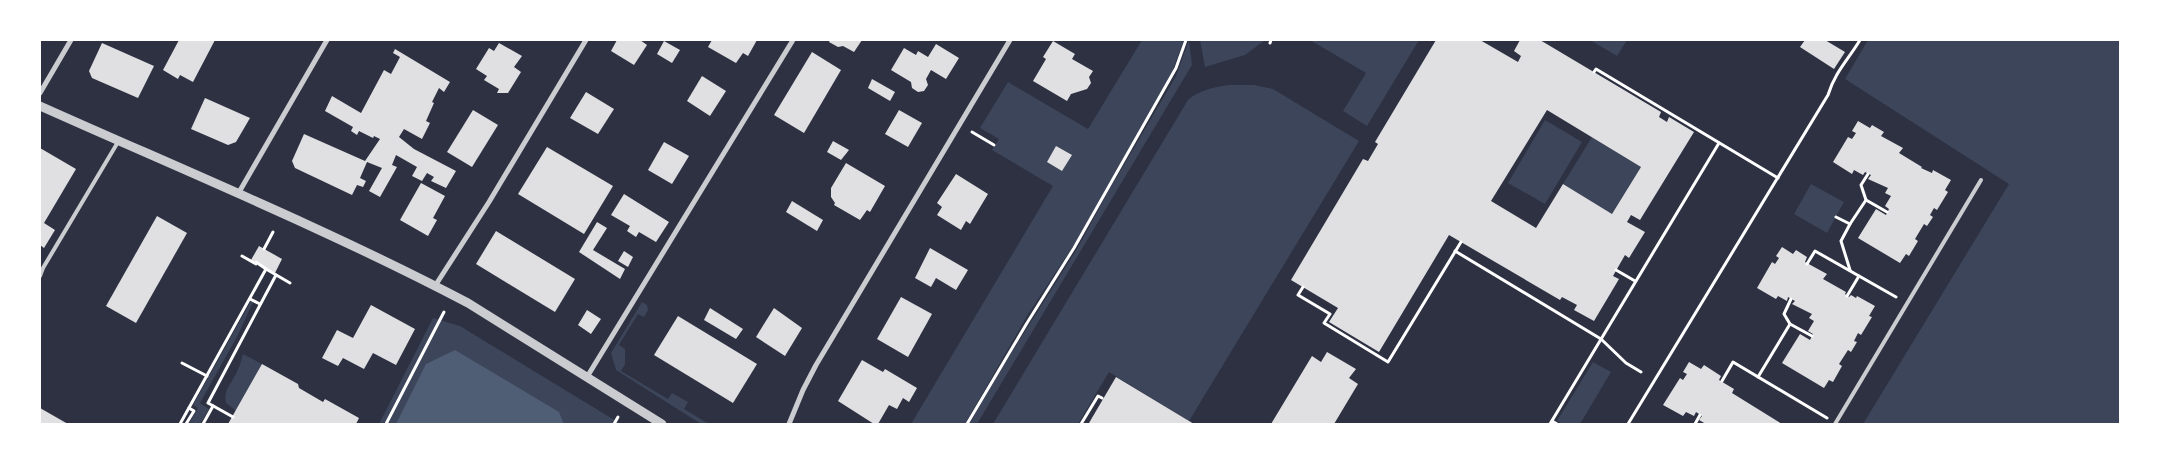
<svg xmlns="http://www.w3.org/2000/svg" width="2160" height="464" viewBox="0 0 2160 464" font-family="'DejaVu Sans',sans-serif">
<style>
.green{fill:#3c4559}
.water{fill:#4f5d75}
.building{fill:#e0e0e3;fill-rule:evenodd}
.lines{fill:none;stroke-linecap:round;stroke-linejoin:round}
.path{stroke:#fff;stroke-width:3}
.service{stroke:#caccd0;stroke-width:4}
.minor{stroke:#caccd0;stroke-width:5}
.tertiary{stroke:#caccd0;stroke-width:9}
</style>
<rect width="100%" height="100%" fill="#2d3142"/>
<g class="green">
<path d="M1142,40h42l-12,32 -95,168 -50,76 -62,108h-54l142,-238 -61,-36 7,-11 -19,-11 28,-46 80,47z"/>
<path d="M1189,40l3,25 -215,359h-7l11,-23 96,-152 31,-57 68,-116z"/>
<path d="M1200,40h65l-20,15 -40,12z"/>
<path d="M1310,40h109l-52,86 -24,-15 23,-38z"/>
<path d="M1590,40h37l-10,16z"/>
<path d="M1868,40h252v384h-257l146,-240 -164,-105z"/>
<path d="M1229,85h25l19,4 86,52 -170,280 -80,-49 -31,52h-85l195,-324c11,-10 27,-13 41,-15z"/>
<path d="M1545,120l37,22 -37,62 -37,-21z"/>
<path d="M1592,137l49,30 -29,47 -49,-30z"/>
<path d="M1811,184l33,18 -17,31 -33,-19z"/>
<path d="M251,301l2,1 -15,33 -38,68 9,6 -9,15h-11l9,-16 -5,-3z"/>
<path d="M642,302l5,3 1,5 -4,7 -6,-3 -19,31 6,4v15l-4,7 47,28 4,-6 16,9 -4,7 25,15h-8l-85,-54 -5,-17z"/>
<path d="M433,318l27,8 161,98h-242z"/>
<path d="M243,354l19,10 -26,47 -10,-8c-4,-13 8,-22 12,-34 3,-5 3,-10 5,-15z"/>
<path d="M1593,362l18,10 -31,52h-18l-5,-3z"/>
</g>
<path class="water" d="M455,350l104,62 5,12h-168l30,-60z"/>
<g class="building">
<path d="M179,40h36l-22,42 -13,-7 -2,4 -15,-9z"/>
<path d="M617,40h23l7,5 -13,20 -23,-14z"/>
<path d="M712,40h45l-9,16 -5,-3 -7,10 -28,-16z"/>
<path d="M830,40h32l-8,12 -11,-6 -5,1 -9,-5z"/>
<path d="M1436,40h44l38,22 3,-6 -7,-5 6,-11h20l121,72 -2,5 8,5 2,-5 25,15 -54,88 -9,-5 -4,7 18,10 -16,26 -4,-3 -12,21 6,3 -25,42 -20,-11 3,-5 -15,-8 -2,3 -111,-65 -70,117 -50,-30 9,-14 -47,-28 72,-121 5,2 10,-17 -3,-2zM1547,110l94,57 -29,47 -49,-30 -27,44 -45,-27z"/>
<path d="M1805,40h20l20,12 -11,17 -34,-22z"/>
<path d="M664,41l16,9 -8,13 -15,-9z"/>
<path d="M1053,41l22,13 -3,5 21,12 -4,6 2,6 -4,6 -16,5 -4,7 -34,-20 13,-22 -3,-2z"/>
<path d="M102,43l52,23 -16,32 -46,-20 -3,-7z"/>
<path d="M499,43l23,13 -8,11 7,5 -13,21h-11l2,-4 -15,-9 3,-4 -11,-7 13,-21 5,3z"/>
<path d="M936,44l23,14 -13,21 -15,-9 -5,9 2,6 -4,6 -6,1 -6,-4 -1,-6 -20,-12 13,-22 12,7 2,-4 10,6z"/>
<path d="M395,49l55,33 -6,10 -5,-4 -7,14 2,1 -8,18 4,2 -8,16 -18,-10 -5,8 15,12 42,22 -10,17 -15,-7 3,-4 -7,-4 -5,8 -10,-5 5,-9 -21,-12 -4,10 5,2 -17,30 -11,-6 13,-23 -15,-6 -7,16 6,3 -3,6 -6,-2 -5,10 -57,-27 -3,-7 12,-27 61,27 15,-22 -6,-3 -1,2 -14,-7 -2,4 -6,-4 2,-4 -28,-16 7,-15 29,17 23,-43 7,4 9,-17 -7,-4z"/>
<path d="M812,52l29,18 -37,63 -30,-18z"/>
<path d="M702,76l24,15 -16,25 -23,-15z"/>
<path d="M872,79l23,13 -5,9 -22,-13z"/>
<path d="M586,92l28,17 -16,25 -28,-16z"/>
<path d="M205,98l45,20 -14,24 -8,3 -37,-16z"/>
<path d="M473,110l25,15 -26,42 -25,-15z"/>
<path d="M899,110l23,13 -14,24 -23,-13z"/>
<path d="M1858,121l12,7 2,-3 12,7 -3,4 22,12 -4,5 23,14 -1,1 11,5 1,-3 18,10 -6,10 3,2 -11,18 -3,-2 -4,7 3,2 -6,9 -3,-2 -9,15 3,2 -9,15 -3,-2 -6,9 -42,-25 18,-29 10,6 3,-6 -4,-3 6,-10 -6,-3 3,-5 -20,-9 3,-4 -6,-3 -2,3 -9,-5 -2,4 -19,-12 15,-25 4,2 4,-6 -4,-2z"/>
<path d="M833,141l16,9 -8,10 -14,-8z"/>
<path d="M664,142l25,14 -17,28 -24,-14z"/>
<path d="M1056,146l16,9 -10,16 -15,-9z"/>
<path d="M547,147l66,39 -29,48 -66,-40z"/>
<path d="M40,148l36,21 -32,54 11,7 -11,18 -4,-3z"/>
<path d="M846,163l39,23 -15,26 -3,-2 -7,10 -26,-15 1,-2 -4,-6v-9z"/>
<path d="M956,174l32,20 -18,30 -4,-3 -5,9 -24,-15 5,-8 -5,-4z"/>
<path d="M421,183l24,13 -12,22 4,2 -9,16 -28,-16z"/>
<path d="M624,194l45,28 -13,20 -17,-10 -3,5 -9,-6 3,-5 -19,-11z"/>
<path d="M792,201l31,19 -6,11 -31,-19z"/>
<path d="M157,216l30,17 -51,90 -30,-17z"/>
<path d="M597,222l10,6 -14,22 32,19 -5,10 -41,-27z"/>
<path d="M496,231l79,48 -20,33 -79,-48z"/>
<path d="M259,246l23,13 -7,14 -24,-13z"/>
<path d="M1782,247l11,7 3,-4 11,7 -2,5 22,12 -4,5 23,13 -1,2 4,3 2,-2 5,3 1,-2 18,10 -6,10 3,1 -11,18 -3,-2 -4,8 3,1 -6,10 -3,-2 -9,14 3,2 -9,16 -4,-2 -5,8 -42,-25 18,-29 10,6 3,-6 -5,-3 6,-10 -5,-3 3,-4 -20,-10 3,-3 -7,-4 -1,4 -9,-5 -2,3 -19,-11 15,-26 3,2 4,-6 -3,-2z"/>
<path d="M930,248l38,22 -12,20 -20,-12 -5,9 -16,-9z"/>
<path d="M624,251l9,6 -5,10 -10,-6z"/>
<path d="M901,297l31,17 -24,43 -31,-18z"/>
<path d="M371,305l44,24 -19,36 -23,-12 -9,16 -21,-11 -5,8 -16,-8 15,-28 16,8z"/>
<path d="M710,308l33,21 -7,10 -32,-19z"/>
<path d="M774,308l28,20 -17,28 -29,-19z"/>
<path d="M587,310l14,9 -10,15 -13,-9z"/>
<path d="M678,316l79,48 -24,39 -79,-48z"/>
<path d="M1327,352l29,17 -7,9 9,6 -24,40h-63l41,-68 9,6z"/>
<path d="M862,360l21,12 2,-3 32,19 -8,14 -6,-4 -6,11 -8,-4 -11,19h-4l-36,-23z"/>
<path d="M1689,362l12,7 3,-4 17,11 -2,4 15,9 -2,4 50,31h-76l-7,-4 3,-4 -6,-4 -2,4 -8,-4 -3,4 -20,-11 17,-27 3,2 4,-6 -4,-2z"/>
<path d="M262,364l36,20 1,4 24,14 2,-3 34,19 -3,6h-128z"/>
<path d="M1116,377l78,47 -105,-1z"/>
<path d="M40,408l28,16h-28z"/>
</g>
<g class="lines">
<g class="path">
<path d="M1270,43l1,-3"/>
<path d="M1594,72l2,-3 182,109"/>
<path d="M972,132l22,13"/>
<path d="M1866,200l-5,-15 7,-11"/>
<path d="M1836,217l14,7 -9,17 9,29"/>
<path d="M1850,224l16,-24 21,12"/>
<path d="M264,249l9,-17"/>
<path d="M1455,251l146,88 25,24 15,9"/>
<path d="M242,256l14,8"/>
<path d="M1807,264l8,-13 81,46"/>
<path d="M266,269l24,14"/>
<path d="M1616,270l19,11"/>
<path d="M1303,287l-5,8 32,19 -6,9 64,39 73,-120"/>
<path d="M1847,296l12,-20"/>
<path d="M250,299l10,5"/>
<path d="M1790,324l-6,-10 7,-15"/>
<path d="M182,363l25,13"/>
<path d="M1758,377l32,-53 22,12"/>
<path d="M1722,381l11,-19 94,56"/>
<path d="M233,417l-25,-14 68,-128"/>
<path d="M1552,421l5,3"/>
<path d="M180,424l86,-155 -10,-7"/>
<path d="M186,424l8,-13 -5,-3"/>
<path d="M203,424l10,-18"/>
<path d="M386,424l58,-112"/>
<path d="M614,424l4,-7"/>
<path d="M967,424l60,-101 47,-75 102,-180 10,-28"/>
<path d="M1081,424l17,-28 4,2"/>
<path d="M1550,424l169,-281"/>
<path d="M1628,424l200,-329c7,-23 20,-35 32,-55"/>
<path d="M1695,424l5,-9"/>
</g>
<g class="service">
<path d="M40,276l3,-8 75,-126"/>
<path d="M1835,424l146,-244"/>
</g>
<g class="minor">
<path d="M40,93l31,-53"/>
<path d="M238,194l89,-154"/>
<path d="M435,286l54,-84 97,-162"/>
<path d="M587,377l206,-337"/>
<path d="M789,424l14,-34 13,-25 194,-325"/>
</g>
<path class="tertiary" d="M40,106c143,64 289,124 428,197l194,121"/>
</g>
<rect width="2160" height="464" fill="none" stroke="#ffffff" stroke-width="82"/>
</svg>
